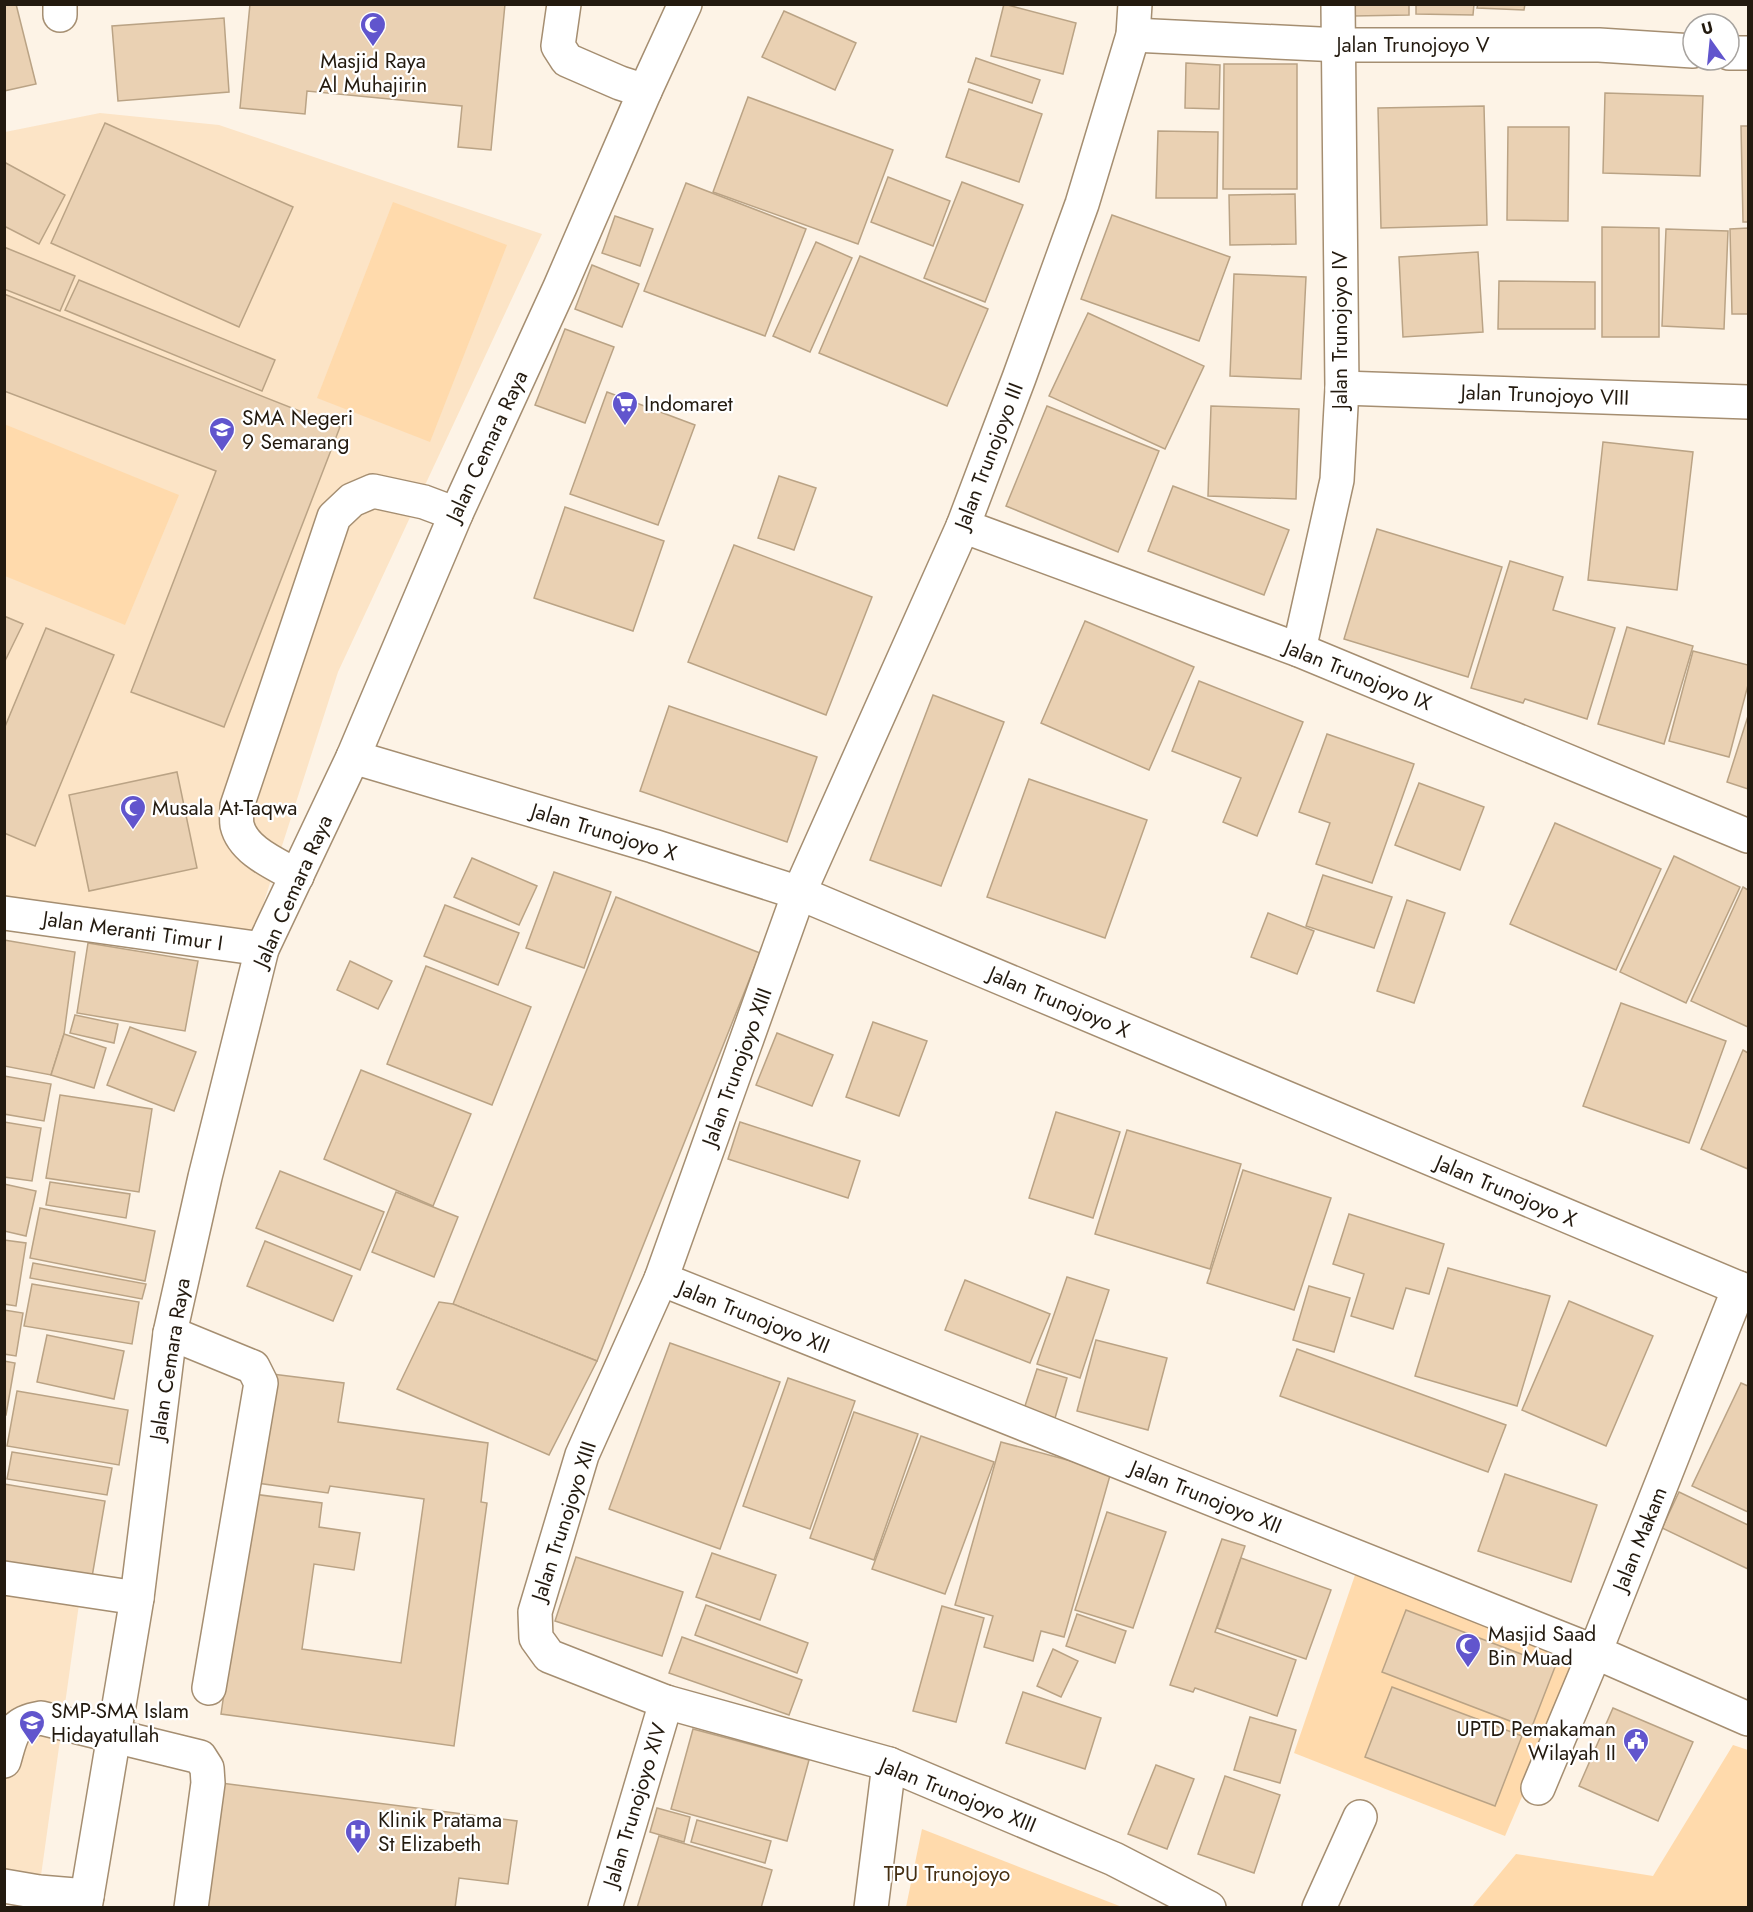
<svg xmlns="http://www.w3.org/2000/svg" width="1753" height="1912" viewBox="0 0 1753 1912" font-family="Jost,sans-serif">
<style>
.built{fill:#fce4c6}
.green{fill:#ffdaac}
.building{fill:#ead1b3;stroke:#baa385;stroke-width:1.5}
.lines{fill:none;stroke-linecap:round;stroke-linejoin:round}
.minor-casing{stroke:#a58e71;stroke-width:36}
.major-casing{stroke:#a58e71;stroke-width:36}
.minor{stroke:#fff;stroke-width:33}
.major{stroke:#fff;stroke-width:33}
.labels{text-anchor:middle;dominant-baseline:central;stroke-width:4.5;stroke-linejoin:round;paint-order:stroke}
.street-label{font-size:21px;fill:#231a0f;stroke:#fff}
.poi-label{font-size:21px;fill:#231a0f;stroke:#fff;text-anchor:start}
.park-label{font-size:21px;fill:#452f12;stroke:#fff}
</style>
<rect width="100%" height="100%" fill="#fdf3e6"/>
<g class="built">
<path d="M100,113l119,12 323,109 -204,438 -86,267 -247,-32v-775z"/>
<path d="M4,1585l76,12 -42,300 -33,-3z"/>
</g>
<g class="green">
<path d="M393,202l114,43 -77,197 -113,-44z"/>
<path d="M4,424l175,71 -54,130 -120,-49z"/>
<path d="M1355,1575l227,83 -77,178 -211,-83z"/>
<path d="M1733,1745l15,5v157h-276l44,-53 137,22z"/>
<path d="M922,1829l200,78h-216z"/>
</g>
<g class="building">
<path d="M4,4h12l20,80 -32,7z"/>
<path d="M250,4h255l-14,146 -33,-3 4,-41 -155,-15 -2,23 -65,-6z"/>
<path d="M1004,4l72,19 -13,51 -72,-18z"/>
<path d="M1353,4h56v11l-56,1z"/>
<path d="M1416,4h58l-1,11 -57,-1z"/>
<path d="M1478,4h47l-1,6 -47,-2z"/>
<path d="M784,11l72,32 -21,47 -73,-33z"/>
<path d="M224,18l5,74 -111,9 -6,-75z"/>
<path d="M976,58l64,22 -8,23 -64,-21z"/>
<path d="M1186,63l34,2 -1,44 -34,-1z"/>
<path d="M1224,64h73v125h-74z"/>
<path d="M969,89l73,25 -23,68 -73,-25z"/>
<path d="M1605,93l98,3 -3,80 -97,-3z"/>
<path d="M748,97l145,53 -35,94 -145,-52z"/>
<path d="M1484,106l3,119 -106,3 -3,-120z"/>
<path d="M105,123l188,84 -54,120 -188,-84z"/>
<path d="M1741,126h7v96h-5z"/>
<path d="M1508,127h61l-1,94 -61,-1z"/>
<path d="M1158,131l60,1 -1,66h-61z"/>
<path d="M4,162l61,33 -26,49 -35,-18z"/>
<path d="M888,177l62,24 -17,45 -62,-24z"/>
<path d="M962,182l61,23 -38,97 -61,-24z"/>
<path d="M686,183l120,46 -41,107 -121,-45z"/>
<path d="M1295,194l1,50 -66,1 -1,-50z"/>
<path d="M1112,215l118,42 -31,84 -118,-42z"/>
<path d="M615,216l38,13 -13,37 -38,-13z"/>
<path d="M1602,227l57,1v109h-57z"/>
<path d="M1748,228v86h-16l-2,-85z"/>
<path d="M1666,229l62,2 -4,98 -62,-3z"/>
<path d="M816,242l36,16 -42,94 -37,-16z"/>
<path d="M4,247l71,29 -15,35 -56,-22z"/>
<path d="M1478,252l5,80 -80,5 -4,-80z"/>
<path d="M860,256l128,53 -41,97 -128,-53z"/>
<path d="M592,265l47,19 -17,43 -47,-18z"/>
<path d="M1234,274l72,3 -5,102 -71,-3z"/>
<path d="M79,280l196,80 -13,31 -197,-81z"/>
<path d="M1499,281l96,1v47h-97z"/>
<path d="M4,294l336,133 -116,300 -93,-35 85,-221 -212,-80z"/>
<path d="M1088,313l116,53 -39,83 -116,-53z"/>
<path d="M565,329l49,18 -29,76 -50,-18z"/>
<path d="M607,392l88,33 -37,100 -88,-31z"/>
<path d="M1047,406l112,45 -41,101 -112,-46z"/>
<path d="M1211,406l88,3 -3,90 -88,-3z"/>
<path d="M1603,442l90,10 -16,138 -89,-10z"/>
<path d="M779,476l37,12 -22,62 -36,-12z"/>
<path d="M1173,486l116,44 -25,65 -116,-44z"/>
<path d="M565,507l99,34 -31,90 -99,-33z"/>
<path d="M1377,529l125,38 -34,110 -124,-38z"/>
<path d="M734,545l138,52 -46,118 -138,-53z"/>
<path d="M1510,561l53,16 -10,33 62,18 -28,91 -62,-20 -2,4 -52,-15z"/>
<path d="M4,616l19,8 -19,39z"/>
<path d="M1085,621l109,46 -45,103 -108,-47z"/>
<path d="M1627,627l66,19 -29,98 -66,-20z"/>
<path d="M46,628l68,27 -79,191 -31,-13v-104z"/>
<path d="M1693,651l55,14v20l-19,72 -60,-16z"/>
<path d="M1199,681l104,41 -46,114 -34,-14 18,-44 -69,-27z"/>
<path d="M933,695l71,27 -63,164 -71,-26z"/>
<path d="M669,706l148,51 -30,85 -147,-51z"/>
<path d="M1748,716v73l-21,-7z"/>
<path d="M1327,734l87,30 -42,119 -56,-19 14,-41 -31,-11z"/>
<path d="M177,772l20,96 -108,23 -20,-96z"/>
<path d="M1029,779l118,41 -42,118 -118,-41z"/>
<path d="M1419,783l65,24 -24,63 -65,-25z"/>
<path d="M1555,823l106,46 -45,101 -106,-46z"/>
<path d="M1674,856l66,31 -54,116 -66,-31z"/>
<path d="M472,858l65,28 -18,39 -65,-28z"/>
<path d="M554,872l57,20 -27,76 -58,-20z"/>
<path d="M1323,875l69,22 -18,51 -68,-22z"/>
<path d="M1743,887l5,3v137l-57,-26z"/>
<path d="M616,897l144,56 -163,408 -144,-57z"/>
<path d="M1407,900l38,13 -31,90 -37,-12z"/>
<path d="M445,905l74,28 -21,52 -74,-29z"/>
<path d="M1268,913l46,18 -17,43 -46,-17z"/>
<path d="M4,940l71,12 -11,82 -13,41 -47,-9z"/>
<path d="M88,943l110,18 -13,70 -108,-18z"/>
<path d="M350,961l42,20 -14,28 -41,-19z"/>
<path d="M426,966l105,41 -39,98 -105,-41z"/>
<path d="M1621,1003l105,38 -37,102 -106,-37z"/>
<path d="M75,1015l43,9 -4,19 -44,-10z"/>
<path d="M873,1022l54,19 -28,75 -53,-19z"/>
<path d="M130,1027l66,25 -22,59 -67,-26z"/>
<path d="M777,1033l56,22 -21,51 -56,-21z"/>
<path d="M64,1034l42,14 -12,40 -43,-13z"/>
<path d="M1743,1050l5,3v116l-47,-20z"/>
<path d="M361,1070l110,44 -38,92 -109,-47z"/>
<path d="M4,1076l47,8 -7,37 -40,-7z"/>
<path d="M60,1095l92,14 -13,83 -93,-14z"/>
<path d="M1056,1112l64,20 -27,86 -64,-20z"/>
<path d="M4,1122l37,6 -9,53 -28,-4z"/>
<path d="M740,1122l120,39 -12,37 -120,-39z"/>
<path d="M1127,1130l114,34 -31,105 -115,-35z"/>
<path d="M1243,1170l88,28 -37,112 -87,-27z"/>
<path d="M280,1171l104,41 -24,58 -104,-42z"/>
<path d="M50,1182l80,12 -4,24 -80,-13z"/>
<path d="M4,1184l32,7 -10,45 -22,-5z"/>
<path d="M396,1192l62,25 -24,60 -62,-25z"/>
<path d="M40,1208l115,23 -10,50 -115,-23z"/>
<path d="M1349,1214l95,30 -15,50 -23,-6 -13,41 -42,-13 13,-42 -31,-10z"/>
<path d="M4,1240l22,3 -10,63 -12,-2z"/>
<path d="M265,1241l87,35 -19,45 -86,-35z"/>
<path d="M33,1263l113,21 -4,15 -112,-21z"/>
<path d="M1448,1268l102,28 -33,110 -102,-30z"/>
<path d="M1067,1277l42,13 -29,88 -43,-14z"/>
<path d="M965,1280l85,34 -20,49 -85,-33z"/>
<path d="M32,1284l107,18 -7,42 -108,-18z"/>
<path d="M1309,1286l41,12 -16,54 -41,-12z"/>
<path d="M1569,1301l84,35 -47,110 -84,-36z"/>
<path d="M439,1302l14,2 144,57 -48,94 -152,-66z"/>
<path d="M4,1310l19,3 -7,43 -12,-2z"/>
<path d="M47,1335l77,16 -10,48 -77,-17z"/>
<path d="M1096,1340l71,18 -19,72 -71,-19z"/>
<path d="M670,1343l110,39 -60,167 -111,-40z"/>
<path d="M1297,1349l209,76 -18,47 -208,-76z"/>
<path d="M4,1361l11,2 -9,52h-2z"/>
<path d="M1037,1369l30,9 -12,40 -31,-9z"/>
<path d="M272,1374l72,9 -6,39 150,21 -7,59 6,1 -33,243 -233,-32 32,-220 69,9 -3,24 41,6 -6,37 -40,-6 -12,85 99,14 23,-164 -94,-13 -2,7 -71,-10z"/>
<path d="M788,1378l67,23 -45,128 -67,-23z"/>
<path d="M1741,1383l7,3v126l-56,-26z"/>
<path d="M17,1391l111,19 -9,55 -112,-19z"/>
<path d="M854,1412l64,22 -44,126 -64,-22z"/>
<path d="M921,1436l73,26 -49,132 -73,-25z"/>
<path d="M1001,1442l110,30 -47,165 -23,-6 -8,30 -49,-14 9,-31 -38,-11z"/>
<path d="M12,1452l100,16 -5,27 -100,-16z"/>
<path d="M1505,1474l92,31 -26,77 -93,-31z"/>
<path d="M4,1484l101,17 -14,82 -87,-15z"/>
<path d="M1679,1492l69,33v44l-86,-41z"/>
<path d="M1107,1512l59,20 -33,96 -58,-18z"/>
<path d="M1222,1539l23,7 -30,86 81,28 -19,56 -82,-28 -2,4 -23,-7z"/>
<path d="M712,1553l64,22 -16,45 -64,-23z"/>
<path d="M576,1557l107,35 -21,64 -107,-35z"/>
<path d="M1241,1558l90,32 -25,69 -89,-31z"/>
<path d="M706,1605l102,38 -11,30 -102,-38z"/>
<path d="M942,1606l42,12 -28,104 -43,-11z"/>
<path d="M1406,1610l149,57 -24,62 -149,-57z"/>
<path d="M1077,1614l49,17 -11,32 -49,-17z"/>
<path d="M682,1637l120,43 -13,35 -120,-42z"/>
<path d="M1053,1649l25,12 -17,36 -24,-11z"/>
<path d="M1392,1687l130,49 -27,70 -130,-49z"/>
<path d="M1023,1692l78,26 -16,51 -79,-26z"/>
<path d="M1613,1708l80,34 -35,79 -79,-35z"/>
<path d="M1250,1717l46,13 -16,53 -46,-13z"/>
<path d="M693,1729l116,31 -22,81 -116,-32z"/>
<path d="M1156,1765l38,14 -27,70 -39,-15z"/>
<path d="M1225,1776l55,19 -26,78 -56,-19z"/>
<path d="M213,1782l304,39 -9,63 -49,-6 -4,30h-258z"/>
<path d="M657,1808l33,9 -6,25 -34,-10z"/>
<path d="M697,1820l74,21 -6,22 -74,-21z"/>
<path d="M659,1836l113,34 -11,38h-124z"/>
</g>
<g class="lines">
<defs>
<g id="minor">
<path d="M60,4v11"/>
<path d="M564,4l-6,42 9,14 53,23 25,8"/>
<path d="M1135,4l-2,31 -51,169 -63,174 -56,148 -164,367 -138,386 -79,176 -47,157 1,26 13,18 117,46 223,62 225,95 95,49"/>
<path d="M1133,35l207,10h259l94,6"/>
<path d="M1729,53h19"/>
<path d="M1342,388l406,14"/>
<path d="M963,526l336,124 449,186"/>
<path d="M1299,650l38,-170 5,-92 -4,-384"/>
<path d="M353,757l300,89 146,47 949,399"/>
<path d="M297,876c-21,-12 -54,-25 -60,-51 -1,-6 0,-13 0,-19l97,-289 18,-17 21,-9 51,11 32,12"/>
<path d="M4,913l258,36"/>
<path d="M661,1279l934,373 153,67"/>
<path d="M170,1333l83,34 8,16 -52,305"/>
<path d="M4,1578l133,20"/>
<path d="M4,1761c8,-27 7,-38 37,-43l159,39 7,11 1,15 -17,125"/>
<path d="M1538,1788l57,-136 144,-364"/>
<path d="M4,1886l35,6 48,4"/>
<path d="M605,1908l61,-206"/>
<path d="M871,1908l18,-144"/>
<path d="M1319,1908l41,-91"/>
</g>
<path id="major" d="M85,1908l52,-310 33,-265 35,-156 57,-228 91,-192 103,-243 104,-227 85,-196 40,-87"/>
</defs>
<use href="#minor" class="minor-casing"/>
<use href="#major" class="major-casing"/>
<use href="#minor" class="minor"/>
<use href="#major" class="major"/>
</g>
<defs>
<symbol id="mosque-pin" viewBox="-11 -11 22 30"><path d="M0 17L-7.5 6A9.5 9.5 0 1 1 7.5 6Z" fill="#6155cd" stroke="#fff"/><path d="M3.5-4.9A6 6 0 1 0 3.5 4.9A5 5 0 1 1 3.5-4.9Z" fill="#fff"/></symbol>
<symbol id="supermarket-pin" viewBox="-11 -11 22 30"><path d="M0 17L-7.5 6A9.5 9.5 0 1 1 7.5 6Z" fill="#6155cd" stroke="#fff"/><path d="M-6-5.5h2.5l.6 2H6L4.5 2H-2.5L-4.4-4H-6ZM-1.5 3.2a1.3 1.3 0 1 0 .1 0ZM3 3.2a1.3 1.3 0 1 0 .1 0Z" fill="#fff"/></symbol>
<symbol id="school-pin" viewBox="-11 -11 22 30"><path d="M0 17L-7.5 6A9.5 9.5 0 1 1 7.5 6Z" fill="#6155cd" stroke="#fff"/><path d="M0-5L7-2L0 1L-7-2ZM-4 1L0 2.5L4 1V4Q0 6-4 4Z" fill="#fff"/></symbol>
<symbol id="civic-pin" viewBox="-11 -11 22 30"><path d="M0 17L-7.5 6A9.5 9.5 0 1 1 7.5 6Z" fill="#6155cd" stroke="#fff"/><path d="M-.6-6.5H3V-4.5H.6V-3L4-1V1h2V6H-6V1h2V-1L-.6-3ZM-1.2 2.5V6h2.4V2.5Z" fill="#fff"/></symbol>
<symbol id="hospital-pin" viewBox="-11 -11 22 30"><path d="M0 17L-7.5 6A9.5 9.5 0 1 1 7.5 6Z" fill="#6155cd" stroke="#fff"/><path d="M-5-5h3v3.5h4V-5h3V5h-3V1.5h-4V5h-3Z" fill="#fff"/></symbol>
</defs>
<g fill-rule="evenodd">
<use href="#mosque-pin" x="358" y="10" width="30" height="40"/>
<use href="#supermarket-pin" x="610" y="389" width="30" height="40"/>
<use href="#school-pin" x="207" y="415" width="30" height="40"/>
<use href="#mosque-pin" x="118" y="793" width="30" height="40"/>
<use href="#mosque-pin" x="1453" y="1631" width="30" height="40"/>
<use href="#school-pin" x="17" y="1708" width="30" height="40"/>
<use href="#civic-pin" x="1621" y="1726" width="30" height="40"/>
<use href="#hospital-pin" x="343" y="1817" width="30" height="40"/>
</g>
<g class="labels">
<g class="street-label">
<text x="1413" y="45">Jalan Trunojoyo V</text>
<text transform="translate(1340 330) rotate(-90)">Jalan Trunojoyo IV</text>
<text transform="translate(1545 395) rotate(2)">Jalan Trunojoyo VIII</text>
<text transform="translate(487 446) rotate(-65)">Jalan Cemara Raya</text>
<text transform="translate(989 456) rotate(-69)">Jalan Trunojoyo III</text>
<text transform="translate(1358 675) rotate(22)">Jalan Trunojoyo IX</text>
<text transform="translate(604 832) rotate(17)">Jalan Trunojoyo X</text>
<text transform="translate(293 891) rotate(-66)">Jalan Cemara Raya</text>
<text transform="translate(133 931) rotate(8)">Jalan Meranti Timur I</text>
<text transform="translate(1059 1002) rotate(23)">Jalan Trunojoyo X</text>
<text transform="translate(737 1067) rotate(-70)">Jalan Trunojoyo XIII</text>
<text transform="translate(1506 1191) rotate(23)">Jalan Trunojoyo X</text>
<text transform="translate(754 1317) rotate(22)">Jalan Trunojoyo XII</text>
<text transform="translate(170 1359) rotate(-81)">Jalan Cemara Raya</text>
<text transform="translate(1206 1497) rotate(22)">Jalan Trunojoyo XII</text>
<text transform="translate(564 1521) rotate(-72)">Jalan Trunojoyo XIII</text>
<text transform="translate(1640 1539) rotate(-68)">Jalan Makam</text>
<text transform="translate(958 1795) rotate(22)">Jalan Trunojoyo XIII</text>
<text transform="translate(635 1805) rotate(-73)">Jalan Trunojoyo XIV</text>
</g>
<g class="poi-label">
<text x="373" y="61" text-anchor="middle">Masjid Raya<tspan x="373" dy="24">Al Muhajirin</tspan></text>
<text x="644" y="404">Indomaret</text>
<text x="242" y="418">SMA Negeri<tspan x="242" dy="24">9 Semarang</tspan></text>
<text x="152" y="808">Musala At-Taqwa</text>
<text x="1488" y="1634">Masjid Saad<tspan x="1488" dy="24">Bin Muad</tspan></text>
<text x="51" y="1711">SMP-SMA Islam<tspan x="51" dy="24">Hidayatullah</tspan></text>
<text x="1616" y="1729" text-anchor="end">UPTD Pemakaman<tspan x="1616" dy="24">Wilayah II</tspan></text>
<text x="378" y="1820">Klinik Pratama<tspan x="378" dy="24">St Elizabeth</tspan></text>
</g>
<g class="park-label">
<text x="947" y="1874">TPU Trunojoyo</text>
</g>
</g>
<rect width="1753" height="1912" fill="none" stroke="#231a0f" stroke-width="12"/>
<g transform="translate(1711 42) rotate(345)"><circle r="28" fill="#ffffff" stroke="#a7a39f" stroke-width="1.5"/>
<path d="M0-4.5L10 22L0 15L-10 22Z" fill="#6155cd"/>
<text y="-9" font-size="16" font-weight="bold" text-anchor="middle" fill="#231a0f">U</text>
</g>
</svg>
